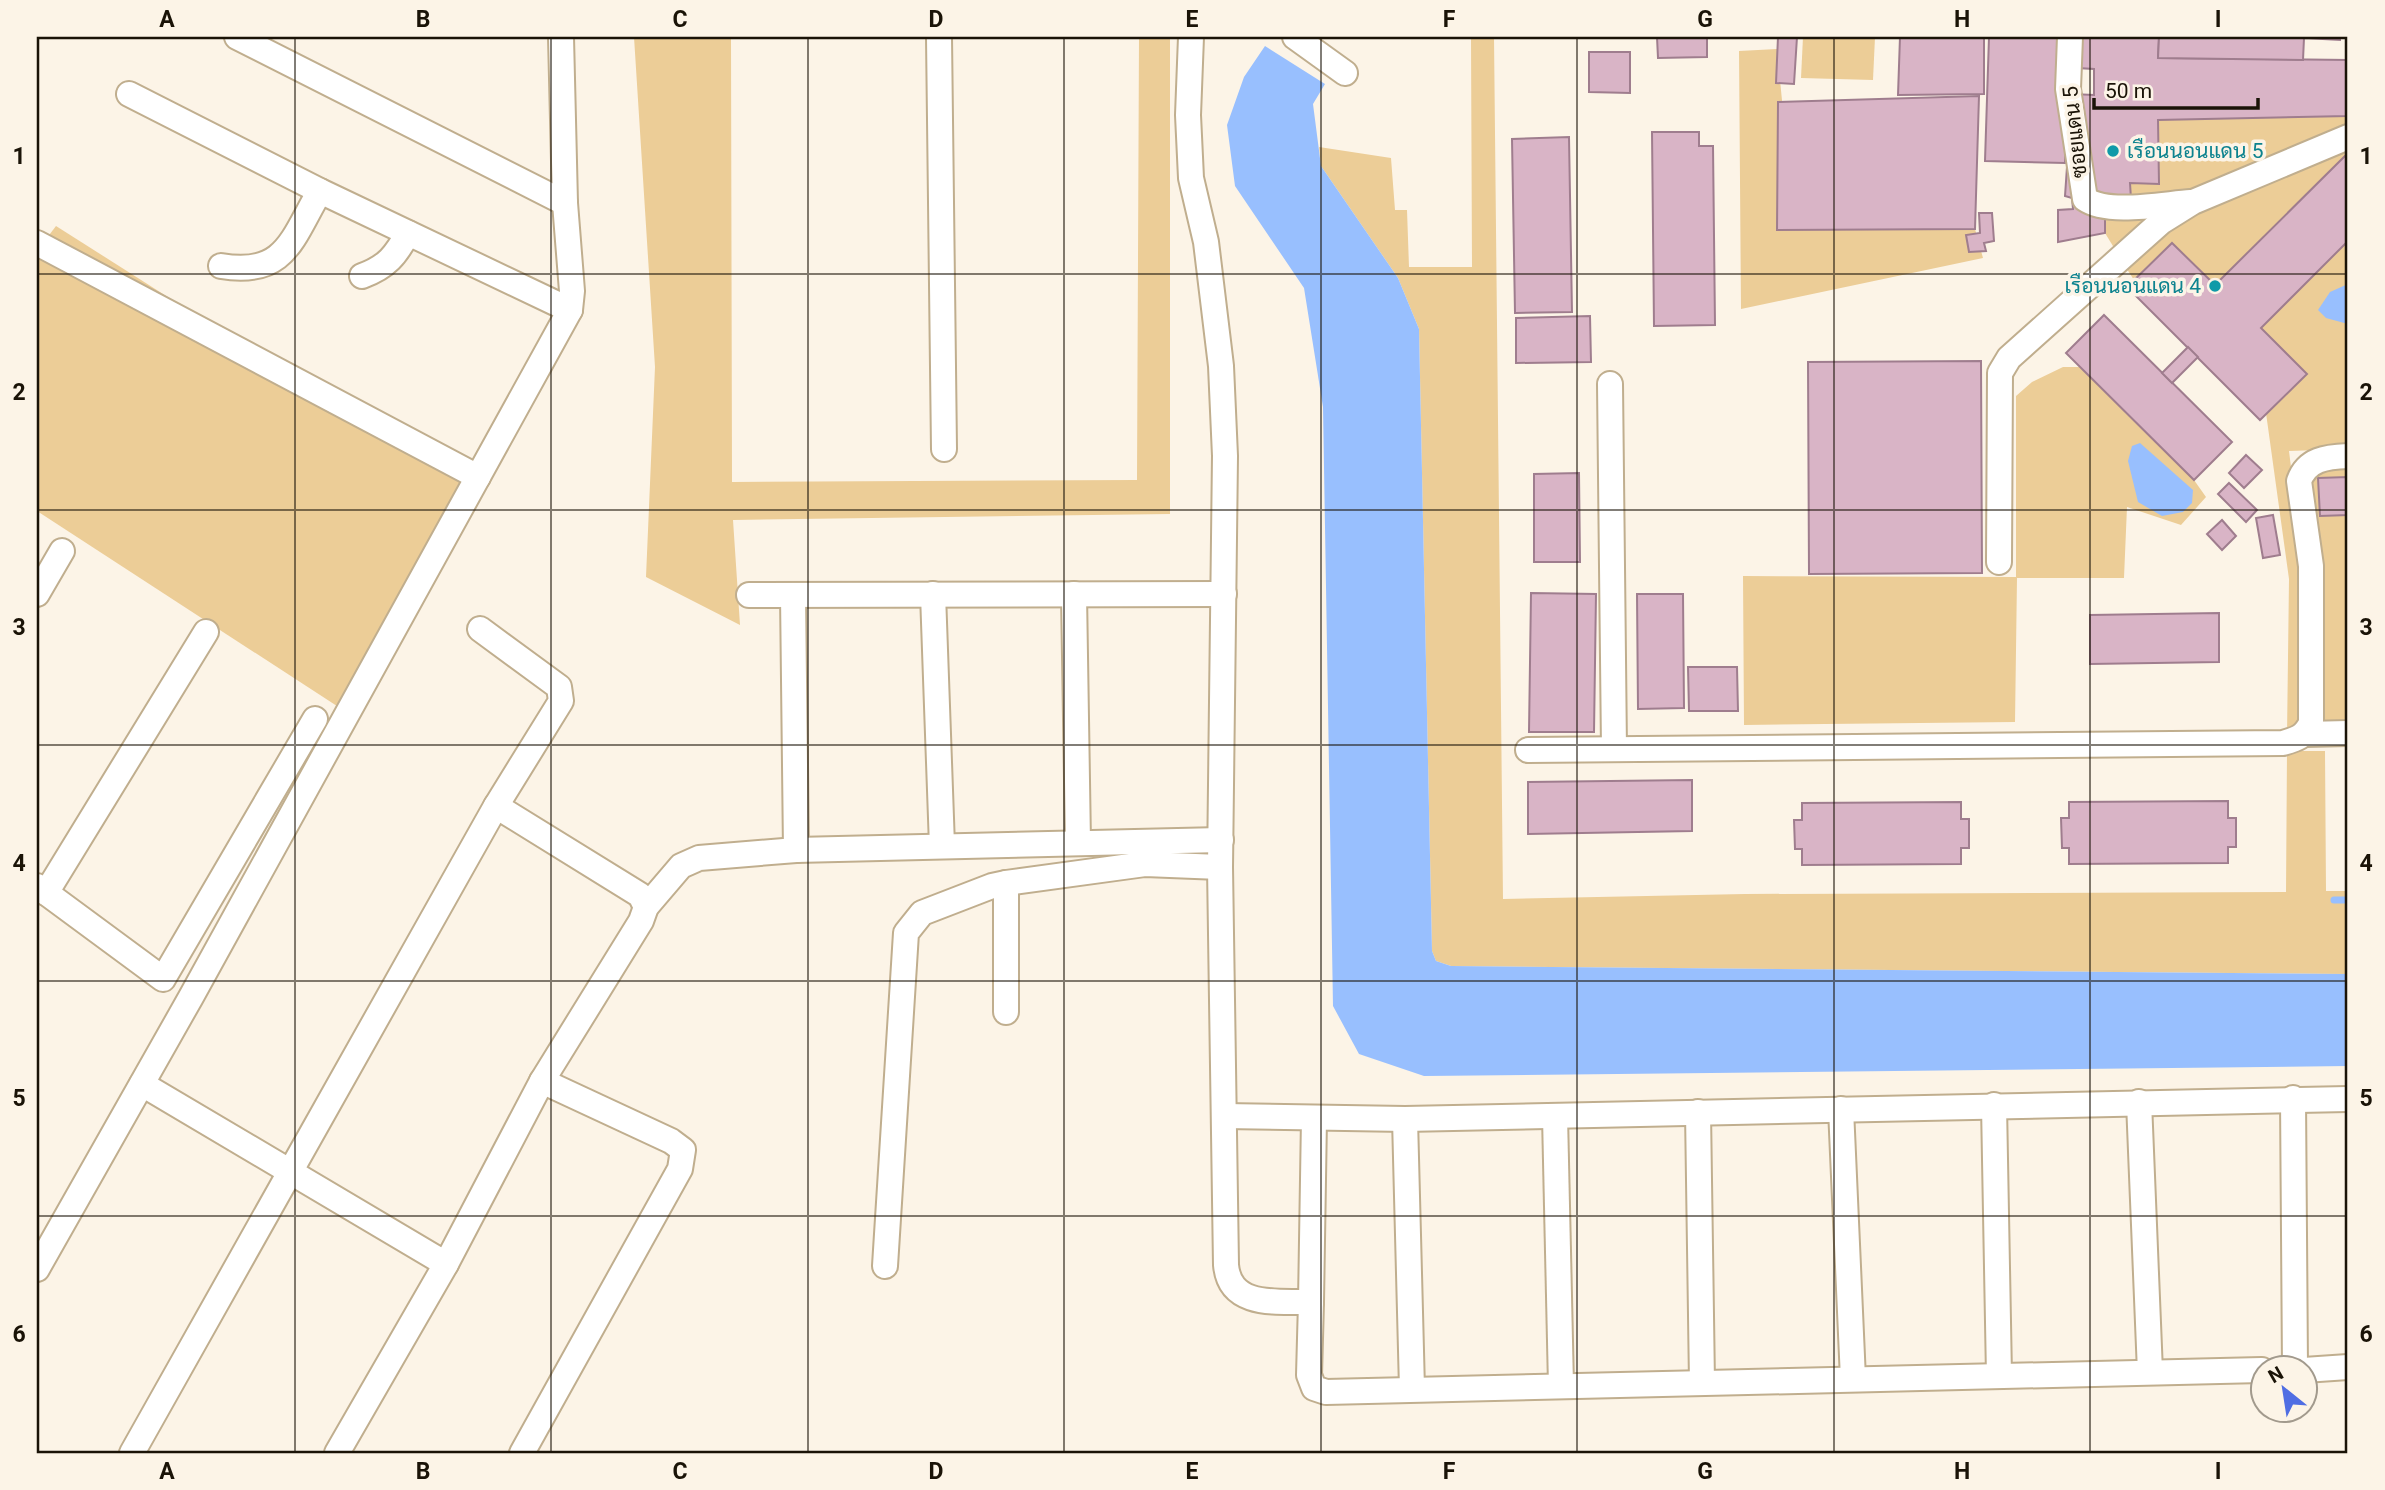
<svg xmlns="http://www.w3.org/2000/svg" width="2385" height="1490" viewBox="0 0 2385 1490" font-family="Roboto,Sarabun,sans-serif">
<style>
.green{fill:#eccd97}
.water{fill:#98bffe}
.lines{fill:none;stroke-linecap:round;stroke-linejoin:round}
.stream{stroke:#98bffe;stroke-width:7}
.building{fill:#d9b4c6;stroke:#9f7d8e;stroke-width:2}
.minor-casing{stroke:#c0ae8e;stroke-width:28}
.minor{stroke:#fff;stroke-width:24}
.grid{fill:none;stroke:#1a1307;stroke-width:2;stroke-opacity:0.55}
.culture-dot{fill:#0f9aa8;stroke:#fcf4e7;stroke-width:2.5}
.labels{text-anchor:middle;dominant-baseline:central;stroke-width:7;stroke-linejoin:round;paint-order:stroke}
.street-label{font-size:21px;fill:#1a1307;stroke:#fcf4e7}
.culture-label{font-size:21px;fill:#0d838f;stroke:#fcf4e7;text-anchor:start}
.neatline{fill:none;stroke:#1a1307;stroke-width:2.5}
.grid-label{font-size:23px;text-anchor:middle;font-weight:bold;fill:#1a1307}
</style>
<rect width="100%" height="100%" fill="#fcf4e7"/>
<g class="green">
<path d="M634,37h97l1,445 405,-2 2,-443h31v477l-437,6 7,105 -94,-48 9,-210z"/>
<path d="M1471,37h23l9,862 242,-5 541,-2 1,-141h38l1,140h22v83l-897,-8 -15,-5 -4,-10 -13,-622 -21,-51 -77,-112 -2,-19 72,11 4,52h12l2,57h63z"/>
<path d="M1803,37h72l-2,43 -72,-2z"/>
<path d="M1777,49l17,175 9,6 172,-1 8,29 -242,51 -2,-258z"/>
<path d="M2348,116v9l-159,71 -58,3 -1,-16 29,1 -1,-64z"/>
<path d="M2348,145v8l-133,132 -43,-42 -38,37 -11,-17 51,-43z"/>
<path d="M2154,212l-38,39 -11,-18v-20z"/>
<path d="M56,226l405,257 -121,225 -303,-197v-260z"/>
<path d="M2348,241v208l-59,2 17,138 -7,140 -12,6 2,-156 -23,-166 41,-39 -46,-46z"/>
<path d="M2063,367h17l114,113 12,17 -25,28 -54,-18 -3,71h-107l-2,144 -271,3 -1,-149 273,1v-181l16,-14z"/>
<path d="M2325,466h23v255l-23,1 -2,-146 -14,-101z"/>
</g>
<g class="water">
<path d="M1265,46l60,38 -12,20 8,62 77,112 21,51 13,622 4,10 15,5 897,8v92l-924,10 -65,-22 -26,-48 -10,-599 -19,-119 -69,-102 -8,-61 17,-48z"/>
<path d="M2348,284v40l-22,-6 -8,-8 12,-18z"/>
<path d="M2140,443l53,47 -1,13 -9,9 -21,4 -24,-14 -10,-41 4,-15z"/>
</g>
<g class="lines">
<path class="stream" d="M2334,900h14"/>
</g>
<g class="building">
<path d="M1657,37h50v20l-49,1z"/>
<path d="M1778,37h19l-3,47 -18,-1z"/>
<path d="M1900,37h84v57l-86,1z"/>
<path d="M1989,37h80l-4,126 -80,-2z"/>
<path d="M2078,37h81l-1,21 190,2v56l-190,4 1,64 -29,-1 1,16 -26,1v33l-47,9v-32l15,-1 -1,-11 -7,-2 7,-102 22,1v-26l-17,-1z"/>
<path d="M2159,37h181v3l-36,-2 -1,22 -145,-2z"/>
<path d="M1589,52h41v41l-41,-1z"/>
<path d="M1979,96l-4,133 -198,1 1,-128z"/>
<path d="M1652,132h47v14h14l2,179 -61,1z"/>
<path d="M1569,137l3,175 -57,1 -3,-174z"/>
<path d="M2348,153v88l-87,87 46,46 -47,46 -133,-133 45,-44 43,42z"/>
<path d="M1979,213h13l2,28 -10,2 2,8 -17,1 -3,-17 14,-2z"/>
<path d="M2104,315l128,127 -38,38 -128,-127z"/>
<path d="M1590,316l1,46 -75,1v-45z"/>
<path d="M2188,347l10,10 -26,26 -10,-10z"/>
<path d="M1981,361l1,212 -173,1 -1,-212z"/>
<path d="M2246,455l16,15 -18,18 -15,-15z"/>
<path d="M1579,473l1,89h-46v-88z"/>
<path d="M2348,477v38l-28,1 -2,-38z"/>
<path d="M2229,483l28,27 -11,12 -28,-28z"/>
<path d="M2273,515l7,40 -17,3 -7,-40z"/>
<path d="M2222,520l14,16 -14,14 -15,-16z"/>
<path d="M1531,593l65,1 -2,138h-65z"/>
<path d="M1637,594h46l1,114 -46,1z"/>
<path d="M2219,613v49l-129,2v-49z"/>
<path d="M1688,667h49l1,44h-49z"/>
<path d="M1692,780v51l-164,3v-52z"/>
<path d="M2228,801v17h8v29h-8v16l-159,1v-16h-7l-1,-30h8v-16z"/>
<path d="M1961,802v17h8v29h-8v16l-159,1v-16h-7l-1,-29h8v-17z"/>
</g>
<g class="lines">
<defs>
<g id="minor">
<path d="M237,37l328,166"/>
<path d="M939,37l5,412"/>
<path d="M1191,37l-3,78 3,63 15,64 15,124 4,90 -5,411 6,398c4,44 53,36 85,37l-2,73 5,13 12,4 936,-22"/>
<path d="M1295,37l50,36"/>
<path d="M2070,37l-2,52 17,110c23,16 77,5 106,3"/>
<path d="M129,94l191,97 250,119"/>
<path d="M37,243l441,234"/>
<path d="M221,266c65,11 71,-28 99,-75"/>
<path d="M362,276c25,-9 34,-21 46,-43"/>
<path d="M1610,384l4,365"/>
<path d="M1999,562l1,-189 9,-15 152,-136 32,-20 155,-65"/>
<path d="M37,594l25,-43"/>
<path d="M933,594l9,252"/>
<path d="M1074,594l4,249"/>
<path d="M749,595l475,-1"/>
<path d="M793,595l3,255"/>
<path d="M2305,734l43,-1"/>
<path d="M1528,750l755,-7c14,-4 21,-6 28,-20v-157l-12,-85c8,-22 27,-24 49,-25"/>
<path d="M496,806l144,89 6,12"/>
<path d="M1006,883v129"/>
<path d="M37,886l126,93 152,-260"/>
<path d="M46,893l160,-261"/>
<path d="M142,1084l304,180"/>
<path d="M2293,1098l2,270"/>
<path d="M2139,1102l11,270"/>
<path d="M1994,1105l5,271"/>
<path d="M1841,1109l12,270"/>
<path d="M1698,1112l4,271"/>
<path d="M1224,1116l181,3 943,-20"/>
<path d="M1555,1116l6,270"/>
<path d="M1405,1119l7,270"/>
<path d="M885,1266l21,-333 16,-20 70,-27 14,-3 139,-19 75,3"/>
<path d="M37,1269l154,-272 379,-687 2,-19 -7,-88 -4,-166"/>
<path d="M1311,1302l3,-184"/>
<path d="M2304,1370l44,-3"/>
<path d="M132,1453l364,-647 65,-105 -2,-14 -79,-58"/>
<path d="M337,1453l109,-189 96,-183 99,-160 5,-14 35,-41 18,-8 97,-8 425,-10"/>
<path d="M522,1453l158,-284 3,-19 -12,-9 -129,-60"/>
</g>
</defs>
<use href="#minor" class="minor-casing"/>
<use href="#minor" class="minor"/>
</g>
<path class="grid" d="M295,37v1416M551,37v1416M808,37v1416M1064,37v1416M1321,37v1416M1577,37v1416M1834,37v1416M2090,37v1416M37,274h2311M37,510h2311M37,745h2311M37,981h2311M37,1216h2311"/>
<g class="culture-dot">
<circle cx="2113" cy="151" r="7"/>
<circle cx="2215" cy="286" r="7"/>
</g>
<g class="labels">
<g class="street-label">
<text transform="translate(2075 132) rotate(-96)">ซอยแดน 5</text>
</g>
<g class="culture-label">
<text x="2127" y="151">เรือนนอนแดน 5</text>
<text x="2201" y="286" text-anchor="end">เรือนนอนแดน 4</text>
</g>
</g>
<rect width="2385" height="1490" fill="none" stroke="#fcf4e7" stroke-width="77"/>
<g transform="translate(2284 1389) rotate(330)"><circle r="33" fill="#fcf4e7" stroke="#a29a8d" stroke-width="2"/>
<path d="M0-5L12 26L0 18L-12 26Z" fill="#506ee3"/>
<text y="-10" font-size="19" font-weight="bold" text-anchor="middle" fill="#1a1307">N</text>
</g>
<path d="M2094 98v10h164v-10" fill="none" stroke="#1a1307" stroke-width="3.5"/>
<text x="2105" y="98" font-size="21" fill="#1a1307" stroke="#fcf4e7" stroke-width="5" paint-order="stroke">50 m</text>
<rect x="38" y="38" width="2308" height="1414" class="neatline"/>
<g class="grid-label">
<text x="167" y="27">A</text>
<text x="423" y="27">B</text>
<text x="680" y="27">C</text>
<text x="936" y="27">D</text>
<text x="1192" y="27">E</text>
<text x="1449" y="27">F</text>
<text x="1705" y="27">G</text>
<text x="1962" y="27">H</text>
<text x="2218" y="27">I</text>
<text x="19" y="164">1</text>
<text x="2366" y="164">1</text>
<text x="19" y="400">2</text>
<text x="2366" y="400">2</text>
<text x="19" y="635">3</text>
<text x="2366" y="635">3</text>
<text x="19" y="871">4</text>
<text x="2366" y="871">4</text>
<text x="19" y="1106">5</text>
<text x="2366" y="1106">5</text>
<text x="19" y="1342">6</text>
<text x="2366" y="1342">6</text>
<text x="167" y="1479">A</text>
<text x="423" y="1479">B</text>
<text x="680" y="1479">C</text>
<text x="936" y="1479">D</text>
<text x="1192" y="1479">E</text>
<text x="1449" y="1479">F</text>
<text x="1705" y="1479">G</text>
<text x="1962" y="1479">H</text>
<text x="2218" y="1479">I</text>
</g>
</svg>
